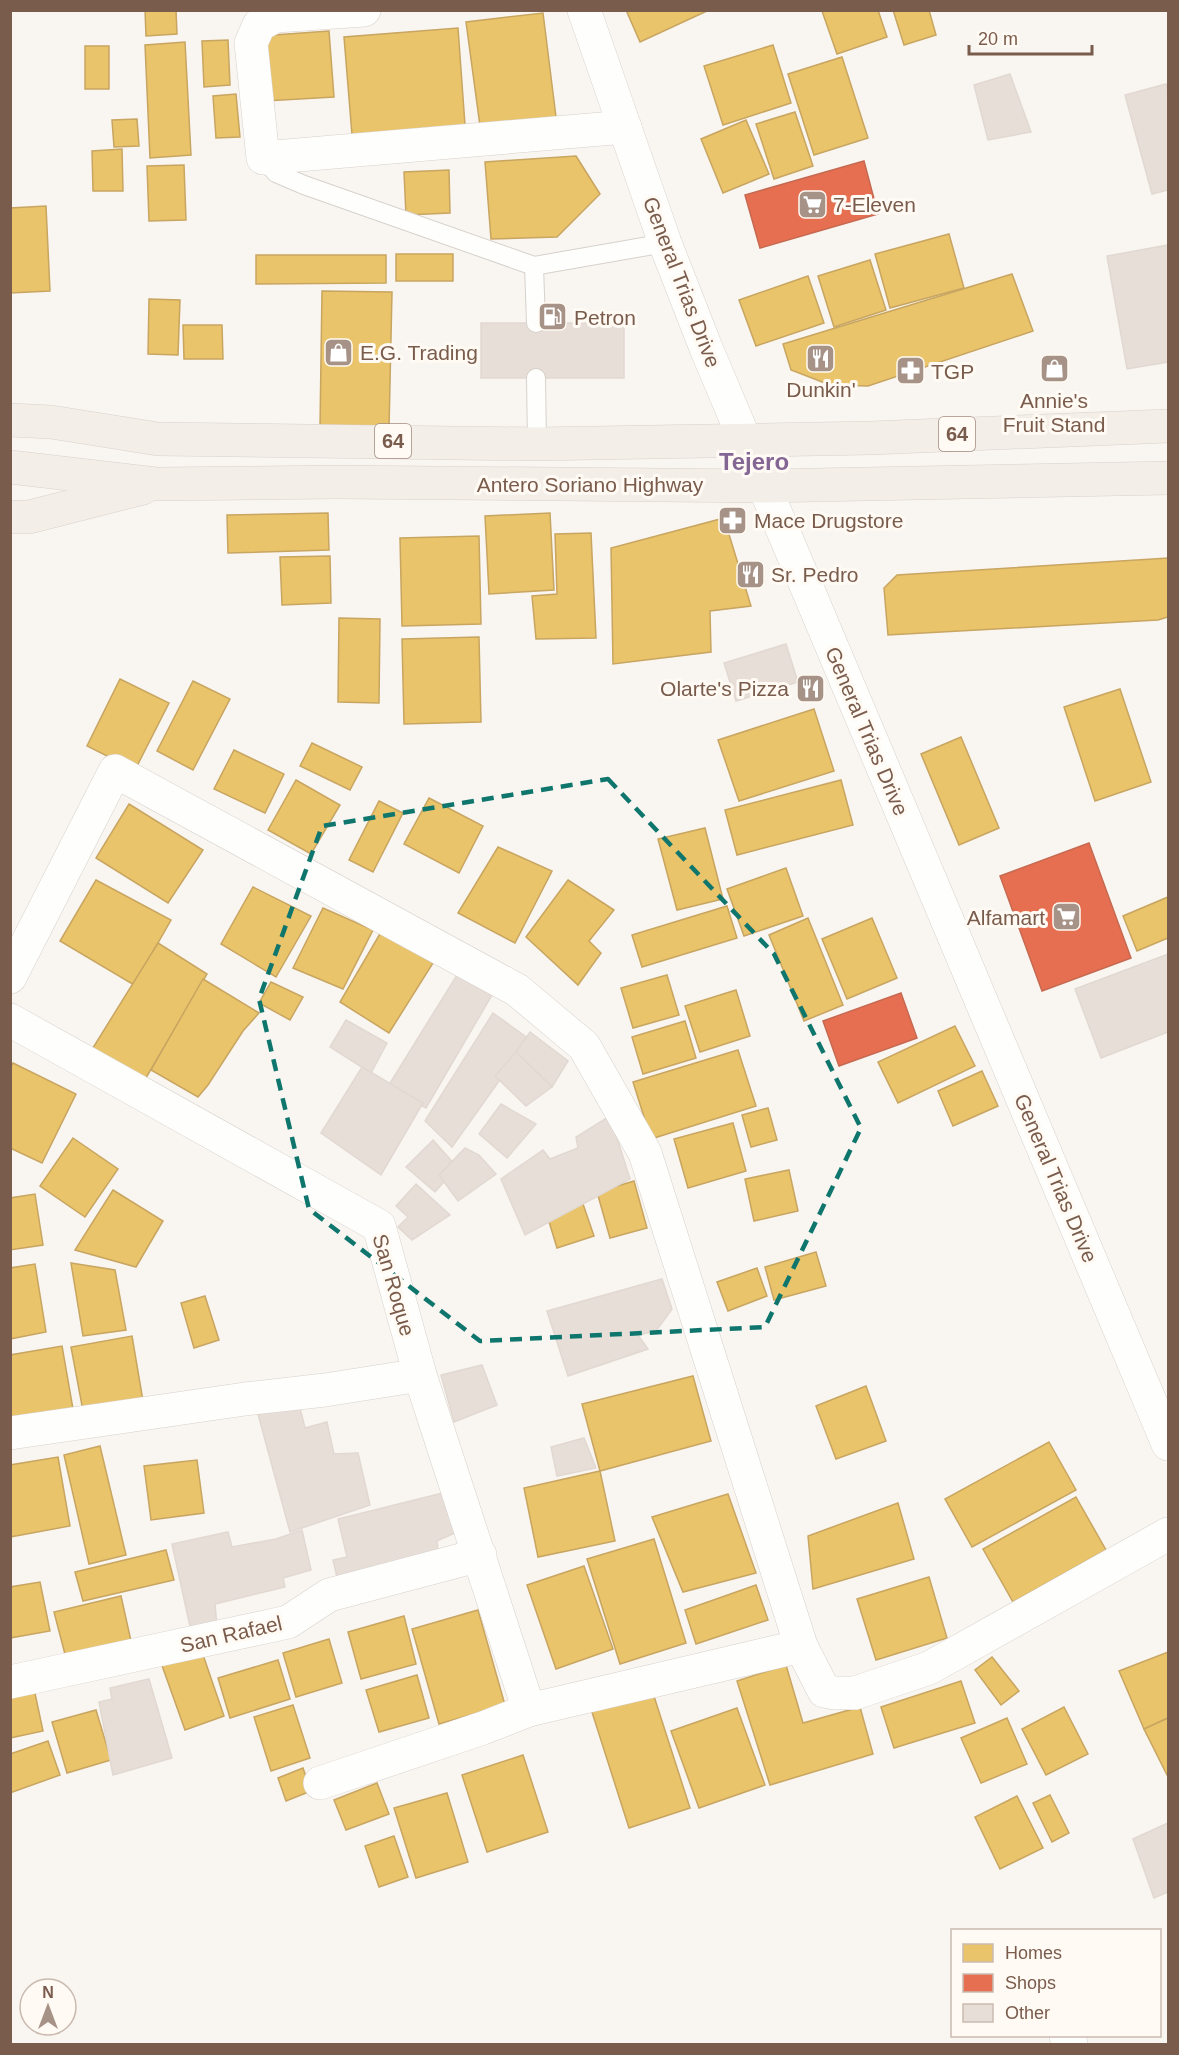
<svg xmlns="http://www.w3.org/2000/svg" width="1179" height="2055" viewBox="0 0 1179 2055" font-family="Arial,sans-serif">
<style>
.homes{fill:#e9c46a;stroke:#c8a561;stroke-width:1.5}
.shops{fill:#e76f51;stroke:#c66950;stroke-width:1.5}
.building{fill:#e6ded7;stroke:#e2d8d2;stroke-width:1.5}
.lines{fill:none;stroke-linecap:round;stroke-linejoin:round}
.lane-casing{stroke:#d7d1cb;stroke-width:20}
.street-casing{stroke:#d7d1cb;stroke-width:34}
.secondary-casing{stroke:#d9d2cb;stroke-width:34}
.primary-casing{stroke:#dad1cc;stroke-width:34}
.lane{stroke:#fefefd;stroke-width:18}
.street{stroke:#fefefd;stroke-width:33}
.secondary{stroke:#fefefd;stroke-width:33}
.primary{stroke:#f3eee8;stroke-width:33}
.marked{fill:none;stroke:#0f766e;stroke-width:4.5;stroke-dasharray:12 8;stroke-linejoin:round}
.labels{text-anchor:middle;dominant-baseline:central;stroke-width:6;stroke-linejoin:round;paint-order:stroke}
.shield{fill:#fffaf3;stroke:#a28b7f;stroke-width:1.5}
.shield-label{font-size:20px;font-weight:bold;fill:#7a5c4d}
.poi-label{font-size:21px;fill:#7a5c4d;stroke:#fffaf3;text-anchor:start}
.street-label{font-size:21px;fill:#7a5c4d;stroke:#fffaf3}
.quarter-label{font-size:24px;font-weight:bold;fill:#846695;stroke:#fffaf3}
</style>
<rect width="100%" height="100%" fill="#f9f5f0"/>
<g class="homes">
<path d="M145,10h31l1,24 -31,2z"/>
<path d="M626,10h80l1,1 -67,31z"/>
<path d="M878,10l9,27 -50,17 -15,-43z"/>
<path d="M893,10h36l7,25 -32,10z"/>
<path d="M543,13l13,104 -76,9 -14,-104z"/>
<path d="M458,28l8,111 -113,8 -9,-110z"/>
<path d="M329,31l5,66 -69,4 -5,-65z"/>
<path d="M228,40l2,45 -26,2 -2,-46z"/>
<path d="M185,42l6,113 -41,3 -5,-113z"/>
<path d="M773,45l18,58 -68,22 -19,-59z"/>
<rect x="85" y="46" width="24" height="43"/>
<path d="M842,57l26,81 -54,17 -26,-81z"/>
<path d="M236,94l4,43 -24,1 -3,-42z"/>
<path d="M795,112l18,54 -39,13 -18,-55z"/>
<path d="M137,119l2,27 -25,1 -2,-27z"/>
<path d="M746,120l23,54 -46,19 -22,-54z"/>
<path d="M122,149l1,42h-30l-1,-40z"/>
<path d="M576,156l24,38 -43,43 -66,2 -6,-77z"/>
<path d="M184,165l2,55 -37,1 -2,-55z"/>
<path d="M449,170l1,43 -44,2 -2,-43z"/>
<path d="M46,206l4,85 -40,2v-85z"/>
<path d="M949,234l15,54 -74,20 -15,-54z"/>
<rect x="396" y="254" width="57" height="27"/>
<path d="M256,255h130v28l-130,1z"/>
<path d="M870,260l16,50 -52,17 -16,-51z"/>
<path d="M1012,274l21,57 -165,55 -38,-1 -39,-15 -8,-26z"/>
<path d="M808,276l16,47 -68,23 -17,-46z"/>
<path d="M322,291l70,1 -3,137 -69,-1z"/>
<path d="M149,299l31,1 -2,55 -30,-1z"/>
<path d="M183,325h39l1,34h-39z"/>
<path d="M328,513l1,37 -101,3 -1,-38z"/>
<path d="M550,513l4,77 -65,4 -4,-78z"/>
<path d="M724,518l27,88 -41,5 1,41 -98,12 -2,-116z"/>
<path d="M591,533l5,105 -60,1 -4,-43 25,-2 -2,-60z"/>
<path d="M479,536l2,88 -79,2 -2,-88z"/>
<path d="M330,556l1,47 -49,2 -2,-48z"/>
<path d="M1168,558v59l-10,3 -270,15 -4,-47 13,-13z"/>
<path d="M339,618l41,1 -1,84 -41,-1z"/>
<path d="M479,637l2,85 -77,2 -2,-85z"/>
<path d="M120,679l49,24 -34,67 -48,-24z"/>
<path d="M193,681l37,18 -37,71 -36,-19z"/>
<path d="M1120,689l31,93 -56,19 -31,-94z"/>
<path d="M814,709l20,62 -95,30 -21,-61z"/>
<path d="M961,737l38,91 -40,17 -38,-91z"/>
<path d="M312,743l50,24 -12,23 -50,-24z"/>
<path d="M234,750l50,24 -19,39 -51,-24z"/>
<path d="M296,780l44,25 -29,49 -43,-24z"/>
<path d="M841,780l12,45 -116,30 -12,-45z"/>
<path d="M429,798l54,28 -24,47 -55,-29z"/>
<path d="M379,801l24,12 -30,59 -24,-12z"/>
<path d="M129,804l74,46 -35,53 -72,-45z"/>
<path d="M705,828l18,71 -46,11 -19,-71z"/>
<path d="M498,847l54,24 -37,72 -57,-30z"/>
<path d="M786,868l17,48 -59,20 -17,-47z"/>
<path d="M96,880l75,40 -37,65 -74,-44z"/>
<path d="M568,880l46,30 -25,31 12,12 -23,32 -52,-48z"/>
<path d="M253,887l58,29 -35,61 -55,-33z"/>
<path d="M1168,897v41l-31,13 -14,-35z"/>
<path d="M727,906l10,32 -95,29 -10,-32z"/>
<path d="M323,908l50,22 -30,59 -50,-21z"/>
<path d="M808,918l35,87 -39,16 -35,-86z"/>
<path d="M872,918l25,60 -50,21 -25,-60z"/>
<path d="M381,932l52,31 -44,70 -49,-31z"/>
<path d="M158,943l49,31 -64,109 -52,-32z"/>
<path d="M667,975l12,40 -46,13 -12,-40z"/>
<path d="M203,979l56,34 -16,18 -35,54 -10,12 -47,-27z"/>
<path d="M271,982l32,15 -13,23 -31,-17z"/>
<path d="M736,990l14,46 -50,16 -15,-46z"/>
<path d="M685,1021l11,37 -53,16 -11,-37z"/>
<path d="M955,1026l20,40 -77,37 -20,-41z"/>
<path d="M738,1050l18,56 -105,33 -18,-57z"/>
<path d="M13,1063l63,31 -34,69 -32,-15v-79z"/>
<path d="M982,1071l16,35 -45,20 -15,-35z"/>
<path d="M768,1108l9,32 -26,7 -9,-32z"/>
<path d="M733,1123l13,48 -58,17 -14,-49z"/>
<path d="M73,1138l45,31 -33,48 -45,-31z"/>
<path d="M789,1170l9,41 -44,10 -9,-42z"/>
<path d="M634,1181l13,47 -37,10 -13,-46z"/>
<path d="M113,1190l50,31 -27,46 -61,-17z"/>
<path d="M35,1194l8,51 -33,5v-52z"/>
<path d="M583,1204l11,32 -37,12 -10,-33z"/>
<path d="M816,1252l10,34 -52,14 -9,-33z"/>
<path d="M71,1263l44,7 11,60 -43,6z"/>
<path d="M35,1264l11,68 -36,7v-71z"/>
<path d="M757,1268l10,28 -39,15 -11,-29z"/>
<path d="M205,1296l14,44 -25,8 -13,-45z"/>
<path d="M132,1336l11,65 -60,10 -12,-64z"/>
<path d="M62,1346l11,63 -63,11v-65z"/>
<path d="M693,1376l18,65 -111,30 -18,-67z"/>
<path d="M866,1386l20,55 -50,18 -20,-53z"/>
<path d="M1049,1442l27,48 -104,57 -27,-48z"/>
<path d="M100,1446l26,109 -37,9 -25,-109z"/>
<path d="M58,1457l12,69 -60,11v-72z"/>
<path d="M197,1460l7,53 -53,7 -7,-54z"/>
<path d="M600,1471l15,70 -77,16 -14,-69z"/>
<path d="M728,1494l28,79 -73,19 -31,-75z"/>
<path d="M1076,1497l30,53 -93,52 -30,-53z"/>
<path d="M898,1503l16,56 -101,30 -5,-53z"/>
<path d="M654,1539l32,104 -66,21 -33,-105z"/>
<path d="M166,1550l8,30 -91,21 -8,-29z"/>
<path d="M584,1566l29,83 -57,20 -29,-84z"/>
<path d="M929,1577l18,61 -71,22 -19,-61z"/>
<path d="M40,1582l10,49 -40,7v-51z"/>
<path d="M756,1585l12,35 -72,24 -11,-34z"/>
<path d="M121,1596l10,45 -65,17 -12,-46z"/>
<path d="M478,1610l27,95 -66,19 -27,-95z"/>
<path d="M404,1616l12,48 -55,15 -13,-47z"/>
<path d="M329,1639l13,44 -46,14 -13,-44z"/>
<path d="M200,1646l24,70 -39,14 -25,-70z"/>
<path d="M1168,1652v66l-24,11 -25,-58z"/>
<path d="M992,1657l27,34 -18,14 -26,-35z"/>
<path d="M278,1660l12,39 -60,19 -12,-40z"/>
<path d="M786,1665l17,58 57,-16 13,47 -103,31 -33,-104z"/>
<path d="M417,1675l12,43 -50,14 -13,-42z"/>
<path d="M961,1681l14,42 -81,25 -13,-41z"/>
<path d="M33,1684l10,47 -33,7v-49z"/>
<path d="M652,1690l38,118 -61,20 -38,-119z"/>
<path d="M293,1705l17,53 -39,13 -17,-54z"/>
<path d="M1064,1707l24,47 -42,21 -24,-46z"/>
<path d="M737,1708l28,77 -66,23 -28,-77z"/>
<path d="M96,1710l15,50 -44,13 -15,-51z"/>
<path d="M1007,1718l20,46 -46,19 -20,-45z"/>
<path d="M1168,1718v59l-24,-48z"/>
<path d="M48,1741l12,34 -50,18v-39z"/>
<path d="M523,1755l25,77 -61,20 -25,-77z"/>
<path d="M303,1768l8,23 -25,10 -8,-23z"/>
<path d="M377,1783l12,31 -43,16 -12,-30z"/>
<path d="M447,1793l21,69 -52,16 -22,-70z"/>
<path d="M1050,1795l19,38 -17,9 -19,-39z"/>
<path d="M1017,1796l26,52 -43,21 -25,-52z"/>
<path d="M394,1836l14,41 -29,10 -14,-41z"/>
</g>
<g class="shops">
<path d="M864,161l14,53 -118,34 -15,-53z"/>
<path d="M1089,843l42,115 -89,33 -42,-115z"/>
<path d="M901,993l16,45 -78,28 -16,-45z"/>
</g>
<g class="building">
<path d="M1010,74l21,58 -43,8 -14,-55z"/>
<path d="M1166,84l2,8v98l-16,4 -27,-99z"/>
<path d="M1168,245v117l-41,7 -20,-113z"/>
<rect x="481" y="323" width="143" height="55"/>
<path d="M786,644l12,38 -62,19 -12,-38z"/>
<path d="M1168,954v78l-67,26 -26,-69z"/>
<path d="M457,975l35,20 -66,113 -39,-20z"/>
<path d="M493,1013l36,26 -77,108 -27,-26z"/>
<path d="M346,1020l41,23 -16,30 -41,-26z"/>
<path d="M530,1032l38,29 -16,26 -36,-35z"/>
<path d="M516,1052l36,35 -26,19 -31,-30z"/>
<path d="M362,1067l61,36 -42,72 -60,-42z"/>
<path d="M501,1104l35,20 -29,34 -28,-24z"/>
<path d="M610,1116l20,63 -105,56 -24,-56 42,-29 7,9 28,-11 -2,-11z"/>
<path d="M433,1140l24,27 -22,25 -29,-25z"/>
<path d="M465,1148l14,7 17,19 -38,27 -19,-26z"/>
<path d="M416,1184l34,31 -38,25 -14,-13 10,-10 -12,-11z"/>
<path d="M662,1279l10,30 -16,22 -18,4 10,14 -80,27 -21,-65z"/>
<path d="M482,1365l15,40 -43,17 -13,-47z"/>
<path d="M297,1396l8,32 22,-6 7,32 24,-1 12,52 -80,27 -35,-129z"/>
<path d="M584,1438l12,30 -39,8 -6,-29z"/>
<path d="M443,1493l16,38 -22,10 2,21 -99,28 -7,-30 14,-3 -9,-38z"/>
<path d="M302,1530l9,40 -28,8 2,9 -70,17 2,21 -26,6 -19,-87 56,-12 4,15 44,-8z"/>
<path d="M149,1679l23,79 -59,17 -14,-73 13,-3 -2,-11z"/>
<path d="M1168,1823v69l-14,6 -21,-59z"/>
</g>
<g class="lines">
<defs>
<g id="lane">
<path d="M263,158l13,15 28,12 230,81 131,-23"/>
<path d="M534,266l2,57"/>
<path d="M536,378l1,66"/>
</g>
<g id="street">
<path d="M364,10l-88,6 -17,9 -8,18 12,115 362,-31"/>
<path d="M10,977l105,-206 402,219 67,56 61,107 156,493 -272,64 -46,18 -163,55"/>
<path d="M10,1020l369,206 41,149 109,335"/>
<path d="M10,1433l235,-34 80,-9 95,-15"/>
<path d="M801,1646l23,45 11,2h20l74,-25 239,-134"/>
<path d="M10,1682l278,-60 41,-27 151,-40"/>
<path d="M1066,2036l5,8"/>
</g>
<path id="secondary" d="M584,10l81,233 41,105 462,1096"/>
<g id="primary">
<path d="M10,420l41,2 107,17 379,5 333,-6 298,-12"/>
<path d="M10,467l146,17 180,-2 428,4 404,-8"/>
<path d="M10,517h19l114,-29"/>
</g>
</defs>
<use href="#lane" class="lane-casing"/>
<use href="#street" class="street-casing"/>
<use href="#secondary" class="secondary-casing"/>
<use href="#primary" class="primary-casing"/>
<use href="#lane" class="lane"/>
<use href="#street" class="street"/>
<use href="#secondary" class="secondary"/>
<use href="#primary" class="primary"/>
</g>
<path class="marked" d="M608,779l166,175 87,174 -96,199 -285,14 -171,-132 -50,-210 63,-173z"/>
<defs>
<symbol id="supermarket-square" viewBox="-11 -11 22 22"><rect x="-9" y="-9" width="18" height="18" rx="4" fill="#a69286" stroke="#fffaf3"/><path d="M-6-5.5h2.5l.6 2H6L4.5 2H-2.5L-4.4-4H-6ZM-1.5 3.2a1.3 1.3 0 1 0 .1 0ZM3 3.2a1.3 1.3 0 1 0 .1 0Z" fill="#fff"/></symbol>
<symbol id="fuel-square" viewBox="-11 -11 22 22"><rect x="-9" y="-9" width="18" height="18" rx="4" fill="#a69286" stroke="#fffaf3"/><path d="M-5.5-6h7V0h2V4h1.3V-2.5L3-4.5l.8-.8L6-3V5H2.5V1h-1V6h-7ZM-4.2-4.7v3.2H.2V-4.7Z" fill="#fff"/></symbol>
<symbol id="shop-square" viewBox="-11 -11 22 22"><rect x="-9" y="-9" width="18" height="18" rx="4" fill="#a69286" stroke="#fffaf3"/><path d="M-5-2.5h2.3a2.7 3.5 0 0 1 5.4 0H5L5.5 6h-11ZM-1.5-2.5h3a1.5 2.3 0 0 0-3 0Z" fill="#fff"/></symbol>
<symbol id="restaurant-square" viewBox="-11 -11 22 22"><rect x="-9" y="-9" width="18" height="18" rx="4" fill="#a69286" stroke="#fffaf3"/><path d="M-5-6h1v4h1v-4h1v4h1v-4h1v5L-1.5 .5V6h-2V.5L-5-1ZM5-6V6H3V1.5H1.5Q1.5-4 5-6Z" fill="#fff"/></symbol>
<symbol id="pharmacy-square" viewBox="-11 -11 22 22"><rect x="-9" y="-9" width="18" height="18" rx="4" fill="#a69286" stroke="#fffaf3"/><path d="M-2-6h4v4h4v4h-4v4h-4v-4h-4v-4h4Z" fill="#fff"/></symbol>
</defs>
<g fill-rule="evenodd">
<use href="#supermarket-square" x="796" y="188" width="33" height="33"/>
<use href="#fuel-square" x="536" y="300" width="33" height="33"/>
<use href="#shop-square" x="322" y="336" width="33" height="33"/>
<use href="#restaurant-square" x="804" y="342" width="33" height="33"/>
<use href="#shop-square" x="1038" y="352" width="33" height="33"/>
<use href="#pharmacy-square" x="894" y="354" width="33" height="33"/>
<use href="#pharmacy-square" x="716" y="504" width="33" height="33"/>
<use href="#restaurant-square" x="734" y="558" width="33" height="33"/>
<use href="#restaurant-square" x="794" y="672" width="33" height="33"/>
<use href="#supermarket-square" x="1050" y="900" width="33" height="33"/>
</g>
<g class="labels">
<g class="shield">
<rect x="939" y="417" width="36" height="34" rx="4.5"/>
<rect x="375" y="424" width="36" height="34" rx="4.5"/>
</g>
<g class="shield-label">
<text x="957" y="434">64</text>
<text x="393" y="441">64</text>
</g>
<g class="poi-label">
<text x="833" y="204">7-Eleven</text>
<text x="574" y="317">Petron</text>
<text x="360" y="352">E.G. Trading</text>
<text x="931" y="371">TGP</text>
<text x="821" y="389" text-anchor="middle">Dunkin'</text>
<text x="1054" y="400" text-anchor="middle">Annie's<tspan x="1054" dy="24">Fruit Stand</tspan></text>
<text x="754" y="520">Mace Drugstore</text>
<text x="771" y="574">Sr. Pedro</text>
<text x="789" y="688" text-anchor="end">Olarte's Pizza</text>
<text x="1045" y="917" text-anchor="end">Alfamart</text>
</g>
<g class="street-label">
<text transform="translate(682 282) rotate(69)">General Trias Drive</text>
<text x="590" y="484">Antero Soriano Highway</text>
<text transform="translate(867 731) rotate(67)">General Trias Drive</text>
<text transform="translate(1056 1178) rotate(67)">General Trias Drive</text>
<text transform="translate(394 1285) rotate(74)">San Roque</text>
<text transform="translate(231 1634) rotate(-13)">San Rafael</text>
</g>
<g class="quarter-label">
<text x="754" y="461">Tejero</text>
</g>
</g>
<rect width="1179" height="2055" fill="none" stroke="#7a5c4d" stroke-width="24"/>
<rect x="951" y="1929" width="210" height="108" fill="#fffaf3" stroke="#cabbb1" stroke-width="1.5"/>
<rect x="963" y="1944" width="30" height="18" fill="#e9c46a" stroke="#cabbb1" stroke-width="1.5"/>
<text x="1005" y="1959" font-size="18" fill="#7a5c4d">Homes</text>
<rect x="963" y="1974" width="30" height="18" fill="#e76f51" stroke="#cabbb1" stroke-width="1.5"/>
<text x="1005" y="1989" font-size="18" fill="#7a5c4d">Shops</text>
<rect x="963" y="2004" width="30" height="18" fill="#e6ded7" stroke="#cabbb1" stroke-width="1.5"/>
<text x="1005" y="2019" font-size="18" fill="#7a5c4d">Other</text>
<g transform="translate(48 2007)"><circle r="28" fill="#fffaf3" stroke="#cabbb1" stroke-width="1.5"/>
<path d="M0-4.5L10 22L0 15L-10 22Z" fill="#a69286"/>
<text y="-9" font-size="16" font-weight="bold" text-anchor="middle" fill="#7a5c4d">N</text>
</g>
<path d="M969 45v9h123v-9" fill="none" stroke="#7a5c4d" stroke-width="3"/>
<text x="978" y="45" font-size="18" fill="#7a5c4d" stroke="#fffaf3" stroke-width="4.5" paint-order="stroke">20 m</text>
</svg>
